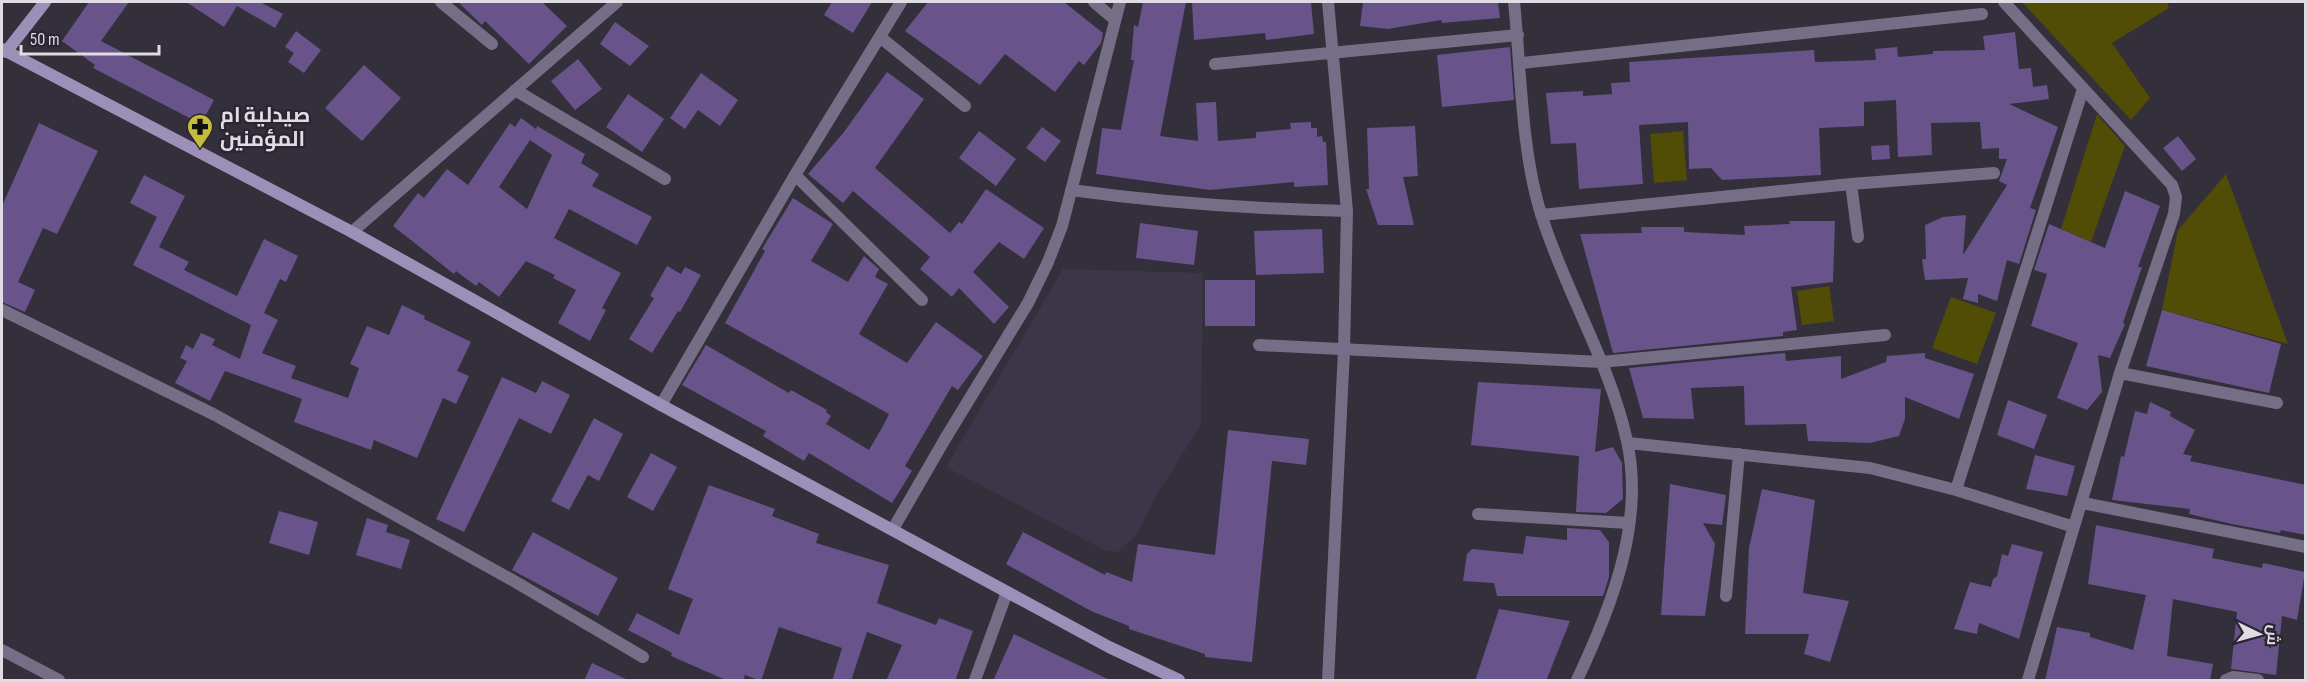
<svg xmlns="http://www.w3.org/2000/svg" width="2307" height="682" font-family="'Sofia Sans Condensed',Cairo,sans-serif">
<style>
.built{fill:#3d3649}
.green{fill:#514c06}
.building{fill:#68548a;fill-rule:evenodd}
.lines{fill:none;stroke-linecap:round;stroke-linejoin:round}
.street{stroke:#766e87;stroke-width:12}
.secondary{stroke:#9d90b8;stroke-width:12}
.labels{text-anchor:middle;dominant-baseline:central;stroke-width:4.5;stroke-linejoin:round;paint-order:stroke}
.poi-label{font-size:21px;font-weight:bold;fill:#dfdce4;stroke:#292531;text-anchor:start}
</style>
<rect width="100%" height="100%" fill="#332f3b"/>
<path class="built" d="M1063,269L1203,273L1201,425L1156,496L1136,536L1117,552L1106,551L946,467Z"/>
<path class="green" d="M2022,2H2167L2169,8L2112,43L2150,98L2131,120Z
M2097,114L2125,146L2091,242L2061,229Z
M1683,131L1687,180L1654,183L1650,134Z
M2226,174L2288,344L2162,310L2178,230Z
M1829,286L1834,321L1802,325L1797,291Z
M1951,297L1996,313L1977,364L1932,348Z"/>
<path class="building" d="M89,2H129L101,41L214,100L201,124L93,68L95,65L62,41Z
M186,2H260L283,14L275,28L237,6L224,27Z
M458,2H542L567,26L529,64L485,21L482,25Z
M832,2H872L853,33L824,15Z
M928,2H1064L1103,33L1101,43L1084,65L1079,61L1055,92L1005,54L980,85L905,31Z
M1143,2H1186L1160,136L1198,141L1196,103L1216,102L1218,141L1256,138V132L1291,129L1290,123L1311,122V128H1317V137L1322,136L1323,142H1326L1328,185L1294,187V182L1210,190L1096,174L1102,128L1121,130L1134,60H1131L1134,25L1138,27Z
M1192,2H1311L1314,34L1266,40L1265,33L1194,40Z
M1363,2H1498L1500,18L1442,23L1441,20L1388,29L1360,26Z
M615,22L649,46L630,66L600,44Z
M296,31L321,50L304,73L288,62L294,53L285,47Z
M2015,32L2019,69L2031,68L2033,87L2047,85L2049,99L2009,104L2058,127L2030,208L2036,210L2019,264L2007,260L1997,301L1978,294V303L1963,299L1968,278L1925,280L1922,259H1926L1925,225L1943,217L1966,215L1963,255L2007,185L1999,181L2007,159H1999V148L1982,149L1980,122L1931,123L1932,155L1898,157L1896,100L1864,102V126L1819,128L1821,175L1722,180L1711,168L1689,169L1688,122L1639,125L1643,184L1579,189L1576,143L1551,144L1546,93L1583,91V96L1612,94L1611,83L1630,82L1629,62L1814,50L1815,62L1876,60L1875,49L1897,47L1898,57L1933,54V51L1985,50L1983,36Z
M1510,47L1514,100L1442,107L1437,55Z
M578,59L602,89L575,110L551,81Z
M364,65L401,98L362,141L325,108Z
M887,72L924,99L875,168L950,233L959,222L962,224L986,189L1044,228L1024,259L999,242L973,272L1009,307L994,324L959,288L952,297L920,269L930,257L853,191L843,203L808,174L844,132Z
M701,73L738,100L720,126L698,110L685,129L670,118Z
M628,94L664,119L642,152L606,127Z
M521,118L536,129L537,126L585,154L581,163L599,174L592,186L652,217L637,245L569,209L554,238L621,273L602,308L606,310L590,341L558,323L576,290L553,278L555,275L526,261L499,297L479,282L476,286L456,271L454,274L393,226L418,193L424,198L447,169L468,185L510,123L515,127ZM530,140L552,155L527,209L499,187Z
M39,123L98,151L57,234L43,228L18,282L35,290L25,312L2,302V206Z
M1415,126L1418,176L1403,177L1414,225H1378L1366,189H1369L1367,128Z
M1042,127L1061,141L1045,162L1026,148Z
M979,131L1016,159L996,186L959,158Z
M2178,136L2196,159L2182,171L2163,148Z
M1889,145L1890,159L1872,160L1871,146Z
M144,175L185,196L159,247L189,262L184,270L237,296L264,239L298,256L286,282L280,279L264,313L278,320L262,353L296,366L291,378L348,398L359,368L350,364L367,326L389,335L402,305L425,316L424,319L471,342L457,371L469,376L456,404L443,398L417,458L374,440L371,450L294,422L302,399L225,371L210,401L175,383L187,361L180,358L186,345L193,349L201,333L215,339L212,345L240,359L251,325L133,265L157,217L130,203Z
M2125,191L2160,206L2138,267H2142L2123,323L2125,324L2110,358L2098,355L2102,392L2087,410L2057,398L2078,343L2031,326L2047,274L2034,270L2049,224L2105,248Z
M793,198L833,224L811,261L848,282L864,256L879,269L875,277L888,284L859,334L907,363L936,322L983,356L958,390L952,386L905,466L912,471L892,503L809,453L804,461L763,436L766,431L682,385L706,345L789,393L791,390L827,410L826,412L831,416L826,424L869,450L883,426L889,414L725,323L765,251L762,249Z
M1789,221H1835L1833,282L1791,287L1797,330L1783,332V336L1613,353L1580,234L1642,233L1641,227H1684V232L1745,235L1744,226L1790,224Z
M1140,223L1198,231L1194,265L1136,258Z
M1322,229L1324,273L1256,275L1254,231Z
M667,266L681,274L685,267L701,275L680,312L678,311L652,353L629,339L654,298L650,296Z
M1205,280H1255V326H1205Z
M2162,310L2281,344L2269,393L2146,366Z
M1785,353L1786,361L1841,356V379L1886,362L1887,356L1925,353V358L1974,374L1959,419L1905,397V419L1899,436L1870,443L1808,441L1806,424L1745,425L1744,386L1691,388L1694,419L1643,418L1629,368Z
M502,377L536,393L542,381L570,395L551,434L519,418L464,532L436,519Z
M1478,382L1601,389L1595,452L1613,447L1622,463L1623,499L1606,513L1576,512L1579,456L1471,445Z
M2008,400L2047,415L2034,449L1997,435Z
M2150,402L2171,412L2170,416L2195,430L2183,454L2192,456L2190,461L2306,485V535L2281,530L2280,533L2232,524L2189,514L2190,509L2112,500L2121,456L2124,457L2135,411L2147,414Z
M594,418L623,434L599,481L588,475L569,510L551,501Z
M1228,430L1309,439L1306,465L1272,461L1252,662L1205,657V654L1129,629V626L1091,611L1006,564L1023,532L1105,575L1106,572L1132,582L1138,544L1215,555Z
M651,453L677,467L653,511L627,497Z
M2035,455L2075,466L2067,496L2026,489Z
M1670,484L1726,495L1722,525L1703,523L1715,544L1705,616L1661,615Z
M709,485L775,509L772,516L819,534L816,543L889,565L877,603L936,625L939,618L973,631L955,681H886L902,645L867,632L851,681H832L842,648L779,627L761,681L745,675L743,681H728L671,656L672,653L628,630L637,613L679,635L693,599L668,589Z
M1762,489L1815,500L1803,593L1849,601L1830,662L1804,654L1809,634H1745L1749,548Z
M279,511L318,522L309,555L269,543Z
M367,518L388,525L386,532L410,540L401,569L356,555Z
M2096,525L2214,549L2212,558L2262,568L2263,563L2305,572L2297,620L2282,616L2276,675L2231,669L2237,612L2173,599L2167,656L2213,664L2210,681H2045L2057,627L2090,633V637L2133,650L2146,595L2088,584Z
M1567,528L1600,530L1609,542V577L1603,596H1497L1494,583L1463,581L1467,554L1472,549L1523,554L1526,536L1567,540Z
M533,532L618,578L598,616L512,570Z
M2012,544L2043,552L2019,639L1979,623L1977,634L1954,629L1970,582L1991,587L1993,579L1997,576L2002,554L2008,556Z
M1499,609L1570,621L1546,681H1475Z
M1014,634L1059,656L1112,681H993Z
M592,663L630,681H584Z"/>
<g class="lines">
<path class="street" d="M441,2L492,44
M1094,2L1114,19
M1514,2C1521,69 1521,153 1542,217C1566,293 1610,363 1627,441C1645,523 1611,608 1577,680
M2004,2L2172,185L2176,197L2174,214L2120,373L2028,680
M880,37L965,106
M1521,63L1982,14
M1215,64L1518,35
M515,90L665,179
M795,175L922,300
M1851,184L1858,237
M1071,190C1164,203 1253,209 1347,211
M1541,215L1851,184L1994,173
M352,232L617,2
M2,310L215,415L514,581L643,657
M1259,345L1601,362L1885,335
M2120,373L2277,403
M661,405L795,175L901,2
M1628,443L1870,468L1956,490L2074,527
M1956,490L2083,89
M2083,503L2306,547
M1478,514L1628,523
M893,529L945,439L1028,303L1048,262L1062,226L1120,2
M1726,596L1739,454
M2,650L59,680
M975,680L1007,592
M1328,680L1344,350L1347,211L1328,2
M2226,680L2233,677L2258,680"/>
<path class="secondary" d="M2,49L352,232L661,405L1109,647L1179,680
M6,52L45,2"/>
</g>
<defs>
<symbol id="pharmacy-pin" viewBox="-11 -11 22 30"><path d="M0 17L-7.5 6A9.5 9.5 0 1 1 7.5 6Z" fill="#c5bc3d" stroke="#292531"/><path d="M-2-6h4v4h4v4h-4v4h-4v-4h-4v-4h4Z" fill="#111"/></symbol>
</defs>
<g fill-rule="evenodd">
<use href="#pharmacy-pin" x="185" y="112" width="30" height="40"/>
</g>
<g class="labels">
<g class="poi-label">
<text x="220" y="115">صيدلية ام<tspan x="220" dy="24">المؤمنين</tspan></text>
</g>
</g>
<rect width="2307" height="682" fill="none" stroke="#dfdce4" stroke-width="6"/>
<g transform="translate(2259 634) rotate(95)" stroke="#292531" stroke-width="4.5" paint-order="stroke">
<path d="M0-4.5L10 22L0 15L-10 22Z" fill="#dfdce4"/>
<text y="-9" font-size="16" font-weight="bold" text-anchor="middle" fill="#dfdce4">ش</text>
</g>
<path d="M21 45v9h138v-9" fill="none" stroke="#dfdce4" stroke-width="3"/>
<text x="30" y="45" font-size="18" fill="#dfdce4" stroke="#292531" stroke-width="4.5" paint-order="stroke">50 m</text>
</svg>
